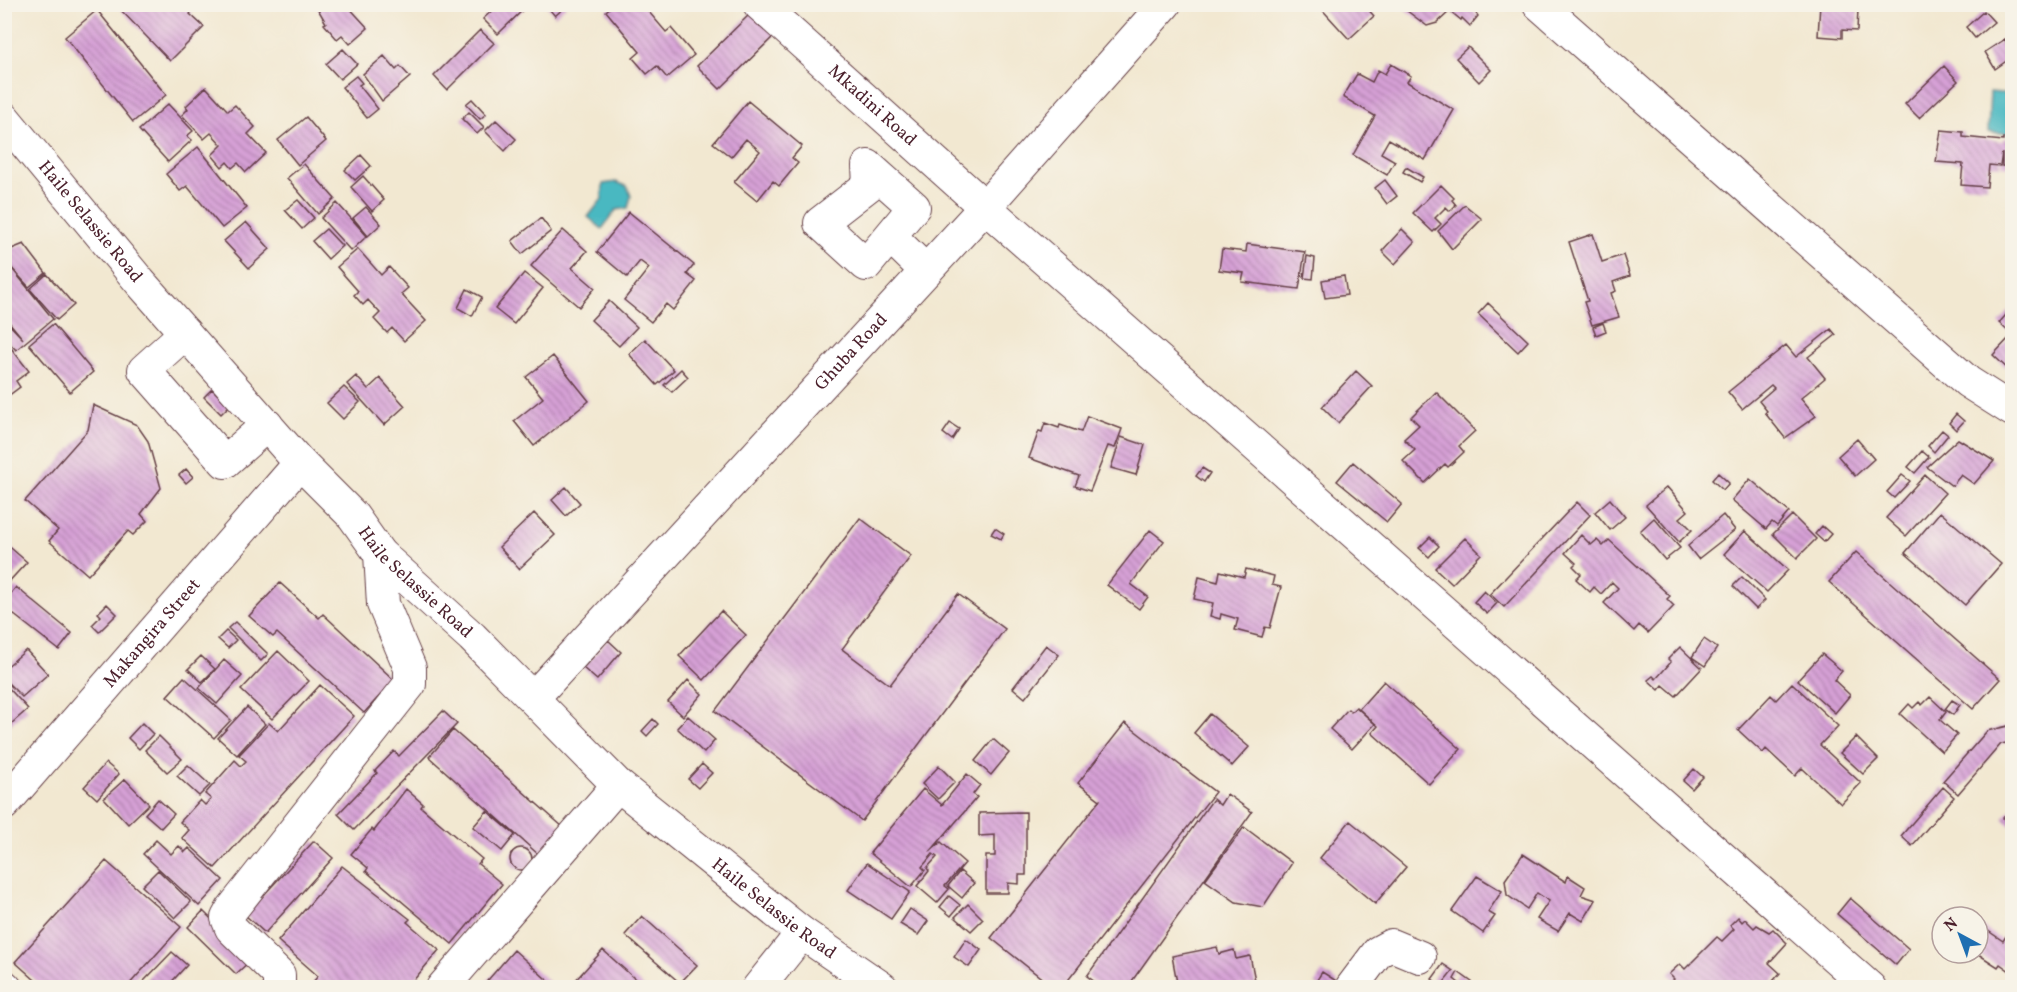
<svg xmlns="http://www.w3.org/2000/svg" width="2017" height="992" font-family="Vollkorn,serif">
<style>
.water{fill:#49b8c1;stroke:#4a6c76;stroke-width:1.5}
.building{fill:url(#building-back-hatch)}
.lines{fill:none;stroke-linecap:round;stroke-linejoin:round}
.minor-casing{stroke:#633d44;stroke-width:34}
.minor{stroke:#fff;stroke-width:32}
.labels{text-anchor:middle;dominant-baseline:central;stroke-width:5;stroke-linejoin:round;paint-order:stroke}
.street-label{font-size:18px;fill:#4a1f2b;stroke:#f7f3e8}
</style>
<defs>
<pattern id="building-back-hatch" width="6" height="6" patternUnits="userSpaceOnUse" patternTransform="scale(1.5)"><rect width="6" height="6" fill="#d6a0d6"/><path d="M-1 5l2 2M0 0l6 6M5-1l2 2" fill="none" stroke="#b082ae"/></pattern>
</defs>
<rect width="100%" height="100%" fill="#f7f3e8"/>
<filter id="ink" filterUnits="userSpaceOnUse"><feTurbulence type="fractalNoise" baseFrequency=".0167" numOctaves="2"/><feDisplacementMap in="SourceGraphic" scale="12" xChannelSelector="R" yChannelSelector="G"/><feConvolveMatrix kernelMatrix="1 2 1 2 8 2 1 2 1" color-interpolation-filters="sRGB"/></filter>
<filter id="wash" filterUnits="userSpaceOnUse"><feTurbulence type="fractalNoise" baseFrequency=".008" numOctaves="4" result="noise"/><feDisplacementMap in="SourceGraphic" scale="24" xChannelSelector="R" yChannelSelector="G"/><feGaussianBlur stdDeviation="1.35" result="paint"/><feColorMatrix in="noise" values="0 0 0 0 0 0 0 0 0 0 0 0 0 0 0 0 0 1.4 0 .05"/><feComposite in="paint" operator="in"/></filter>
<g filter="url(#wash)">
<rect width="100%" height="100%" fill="#f2e8d1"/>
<path class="water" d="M1990,92L2012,94V134L1988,132Z
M616,182L627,186L631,196L628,208L616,210L602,229L588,217L602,199L603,184Z"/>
<g id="blocks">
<path class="building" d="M115,4H196L190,14L204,27L170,61Z
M315,4H346L368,28L350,44L342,35L337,39L324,24L326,23Z
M499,4H529L498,34L483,19Z
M545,4H568L555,16Z
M614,4H642L666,32L671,28L694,55L667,78L657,66L647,74L633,58L640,52L606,11Z
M1317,4H1363L1374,16L1349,39Z
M1398,4H1475L1472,8L1478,16L1470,26L1462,18L1461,20L1450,11L1437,23L1427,26Z
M1820,4H1871L1870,9L1858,8L1857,31L1842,30V38L1818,36Z
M755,9L778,32L720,89L697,66Z
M97,10L166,95L133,122L65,37Z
M1984,11L1994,22L1975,38L1966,27Z
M480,30L494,43L447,90L434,76Z
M2005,39L2012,57L1995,69L1985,52Z
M1468,47L1491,70L1479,82L1456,58Z
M343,49L357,64L340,79L326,64Z
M384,56L396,70L400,66L410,77L382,101L363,74Z
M1391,64L1411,76L1407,82L1454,110L1425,160L1389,139L1381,153L1395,161L1387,175L1353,155L1375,116L1343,97L1357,74L1372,82L1378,70L1385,74Z
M1944,66L1958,81L1919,118L1905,104Z
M356,76L362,83L359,85L378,109L367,118L342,87Z
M206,87L228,111L235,105L255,127L248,134L266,153L246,172L238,163L232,168L227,162L222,167L212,155L222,145L211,133L204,139L182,115L188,109L186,106Z
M472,99L486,114L480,119L466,104Z
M748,101L802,146L792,158L798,163L779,186L773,181L757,201L734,182L760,151L746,139L731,157L713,143Z
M168,104L193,131L187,136L192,140L168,162L139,130Z
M469,112L484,127L477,134L462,119Z
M306,117L326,141L298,165L278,140Z
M496,120L516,139L505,151L485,131Z
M1941,130L1963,132V137L2003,141V138L2012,139V167L2002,166V153L2000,166L1989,165L1987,187L1961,185L1963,164L1936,162Z
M198,147L247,208L222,228L187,186L180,191L166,174Z
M361,155L371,166L355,180L345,170Z
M304,164L335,199L318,214L287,178Z
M1406,167L1423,177L1420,182L1403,172Z
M363,176L384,200L372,211L351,187Z
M1385,180L1397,196L1387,204L1375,188Z
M1441,185L1454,198L1452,200L1456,205L1450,211L1446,207L1435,218L1441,224L1433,232L1413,213Z
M298,200L314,218L302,229L285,210Z
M337,203L367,236L351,251L321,218Z
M1465,205L1482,219L1452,249L1438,231Z
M366,207L381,224L368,236L353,218Z
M629,212L694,265L687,274L696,281L673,310L666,304L651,322L624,300L649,268L640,261L627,277L597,252Z
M541,218L551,231L522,254L512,241Z
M246,222L270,249L249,268L224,241Z
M326,229L342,246L328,259L312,241Z
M1402,229L1415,242L1395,264L1382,251Z
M563,230L587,251L572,268L595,288L579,307L531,266Z
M1593,234L1602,262L1623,255L1630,276L1613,282L1616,291L1611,293L1619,317L1592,325L1584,302L1588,301L1569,242Z
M24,244L46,273L29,287L9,265L53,319L16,350L4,337V319L23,339L4,316V252Z
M1247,244L1305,252L1299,289L1242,282L1244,273L1219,270L1222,249L1246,252Z
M358,249L381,275L389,267L408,288L401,294L426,321L404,341L392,328L387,333L374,319L380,313L368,300L363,305L354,295L358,291L337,267Z
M1307,256L1315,258L1313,279L1304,278Z
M524,273L543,288L514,324L495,309Z
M47,274L74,305L57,320L30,289Z
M1344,276L1347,295L1325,298L1322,280Z
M467,289L482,297L472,316L458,308Z
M609,301L637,327L619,346L591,320Z
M1488,303L1528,341L1518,352L1478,314Z
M2012,308V335L1999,323Z
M1603,323L1606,331L1596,335L1593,327Z
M53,324L93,372L70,392L29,344Z
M1831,329L1836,335L1808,357L1825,378L1801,398L1816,416L1785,438L1765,413L1767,411L1759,401L1774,388L1771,385L1742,409L1728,392L1786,345L1796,357Z
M2012,335V373L1993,355Z
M4,339L29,371L16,381L20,387L4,399Z
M645,339L674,370L657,385L629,354Z
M553,356L589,401L534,446L514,421L543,398L526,377Z
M681,369L688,377L672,392L664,385Z
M1356,371L1372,386L1338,423L1322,407Z
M356,376L368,389L380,378L405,406L384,425L347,384Z
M344,387L360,402L343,419L327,403Z
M212,389L229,406L221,414L204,397Z
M1436,392L1475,431L1459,446L1464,452L1448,467L1445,464L1425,483L1403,461L1415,450L1404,439L1419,425L1411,417Z
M93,405L137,425L148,441L161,488L141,514L147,521L133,535L128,531L88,575L49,541L58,530L25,501L88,430Z
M1956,414L1964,421L1956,430L1949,423Z
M1087,416L1122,429L1115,448L1108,446L1090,491L1075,486L1079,476L1029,458L1039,431L1042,432L1045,423L1059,428L1060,425L1081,432Z
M950,423L959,429L952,440L943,433Z
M1942,430L1948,435L1934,452L1928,446Z
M1121,437L1145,445L1136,475L1111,468Z
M1857,439L1874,459L1855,476L1838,456Z
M1958,439L1994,461L1974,484L1961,475L1952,486L1927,467Z
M1922,451L1929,457L1915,473L1908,467Z
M1353,462L1402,504L1387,522L1337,481Z
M1202,468L1210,473L1204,482L1196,476Z
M186,469L193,477L186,483L179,475Z
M1718,473L1729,483L1723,490L1712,480Z
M1902,475L1910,481L1894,498L1887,492Z
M1925,475L1945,493L1906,536L1886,518Z
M1750,479L1789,512L1777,526L1772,522L1766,529L1732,500Z
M566,487L580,503L566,516L552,500Z
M1667,487L1688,511L1680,518L1692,530L1679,542L1646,505Z
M1610,499L1625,517L1610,530L1595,512Z
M1577,502L1590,515L1504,607L1490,594Z
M1940,512L2001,564L1965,605L1905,553Z
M534,513L555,535L519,569L499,547Z
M1723,515L1735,530L1698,559L1688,546Z
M1792,515L1816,539L1797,558L1773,534Z
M860,518L911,556L842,649L890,685L958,594L1005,629L862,821L715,711Z
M1654,518L1680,548L1665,560L1640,531Z
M1822,526L1831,534L1824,542L1815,534Z
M995,528L1004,534L1001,539L991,534Z
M1150,530L1164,541L1131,584L1148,597L1139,609L1107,585Z
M1745,531L1788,570L1767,592L1724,554Z
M1581,535L1591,545L1597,540L1603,546L1609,540L1670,596L1667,599L1674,606L1648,633L1639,625L1634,631L1604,603L1618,588L1612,582L1601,594L1594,587L1590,592L1576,579L1581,574L1573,566L1576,563L1565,553Z
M1430,537L1439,546L1429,557L1419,548Z
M1465,538L1481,554L1452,584L1435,568Z
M4,542L27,562L4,587Z
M1856,552L2000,679L1973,709L1829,582Z
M1246,569L1274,576L1272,585L1281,587L1270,628L1265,627L1262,637L1235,630L1238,619L1221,614L1220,619L1210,616L1213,603L1194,599L1199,577L1218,582L1220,571L1244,577Z
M1742,577L1765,600L1756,609L1733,586Z
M280,583L319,618L323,614L394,680L364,713L277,633L273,637L249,616Z
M16,587L72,633L59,650L4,607V602Z
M1484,591L1497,603L1487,614L1474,602Z
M107,604L117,614L99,632L92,625L101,616L98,613Z
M721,611L746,635L704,680L679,656Z
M235,622L268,654L261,661L228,628Z
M226,631L236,640L228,648L218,639Z
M1704,639L1717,648L1705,666L1692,657Z
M608,640L621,652L597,680L583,668Z
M1046,645L1059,655L1025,698L1013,688Z
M1680,647L1702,668L1676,696L1663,685L1659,690L1648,680L1653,676L1656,679L1671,662L1668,659Z
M26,650L48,674L22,697L4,679V669Z
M278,651L309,681L272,719L241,690Z
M1822,654L1842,671L1834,680L1850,695L1835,713L1798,680Z
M201,656L215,669L202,682L188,669Z
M224,660L242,676L217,704L199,688Z
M184,677L231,720L214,738L167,696Z
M688,680L702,694L683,716L668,702Z
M1384,681L1461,749L1429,784L1372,733L1378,726L1359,709Z
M4,683L28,709L4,730Z
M1792,683L1838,726L1820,745L1861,783L1841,804L1802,768L1795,776L1766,749L1763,753L1738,730L1771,695L1776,700Z
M320,685L354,716L215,868L182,838L189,830L180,822L200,800L205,805L211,799L205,794L235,760L241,766L246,761L239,755L269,723L278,731Z
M1930,697L1946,712L1940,720L1957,735L1942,752L1900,714L1909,704L1913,708L1919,702L1922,705Z
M1952,700L1960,705L1953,715L1945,709Z
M247,707L265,724L237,755L218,738Z
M1356,707L1375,724L1352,749L1330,729L1348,709L1351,712Z
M443,711L457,724L354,830L338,814L377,773L375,771L394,751L399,756Z
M1210,714L1249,747L1232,766L1194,733Z
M688,716L715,740L704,753L677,728Z
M653,719L658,724L647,736L642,731Z
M142,723L153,734L139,749L128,738Z
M1125,723L1215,792L1062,988H1054L991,938L1100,800L1078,783Z
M2012,725V742L2001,744L1958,794L1943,781L1987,731Z
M453,730L563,827L539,855L429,757Z
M159,736L182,759L167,772L145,750Z
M1856,737L1878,759L1863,774L1840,753Z
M993,739L1009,753L991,775L975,761Z
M106,763L119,774L97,799L84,787Z
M702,764L712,773L698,788L688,779Z
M188,765L210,785L199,796L177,776Z
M939,766L955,782L938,799L922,784Z
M1694,769L1703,777L1692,789L1683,781Z
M967,774L980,785L973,794L977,797L930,852L941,842L965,863L945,886L949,889L937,903L917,886L929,871L927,868L937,857L933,854L922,867L925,870L911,887L870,853L923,789L942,805Z
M125,779L149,804L128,824L104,798Z
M1943,787L1954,797L1912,846L1901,836Z
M406,789L423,804L421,807L482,859L478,864L502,884L452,944L366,871L368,868L351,854L372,829L374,831Z
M1227,794L1252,812L1127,988H1103L1087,976L1213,799L1220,805Z
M158,799L174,814L161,828L145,814Z
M2012,808V828L2003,818Z
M487,811L515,835L502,851L473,827Z
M1026,812V875H1019V884L1008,883V893H986V856H995V835L979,836V813Z
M1350,821L1406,867L1375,904L1320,858Z
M1244,827L1292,863L1263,907L1236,902L1205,880Z
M156,840L171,854L179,846L185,852L189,848L223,880L199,906L143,854Z
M314,841L333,858L265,933L245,915Z
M510 859a11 11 0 1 1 22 0a11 11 0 1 1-22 0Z
M1523,854L1566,882L1568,876L1585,887L1581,895L1596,900L1583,921L1570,913L1558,931L1537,919L1549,901L1537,893L1527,909L1507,895L1505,880Z
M106,861L181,927L126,988H44L15,962Z
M867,863L910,892L891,919L848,890Z
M342,866L410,919L407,922L439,950L407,988H320L313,982L318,976L278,941Z
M158,870L191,902L175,918L142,886Z
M960,871L974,883L962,898L948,886Z
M1477,876L1502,891L1488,912L1495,916L1483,933L1452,911Z
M949,896L960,905L951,916L940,907Z
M1850,898L1909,949L1896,965L1837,914Z
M968,904L983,919L971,931L955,917Z
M910,909L928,921L918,935L900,924Z
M203,911L252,959L236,974L188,927Z
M642,916L697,965L680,983L625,935Z
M1738,917L1742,922L1745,919L1754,928L1757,925L1769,932L1773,929L1787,943L1769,963L1780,973L1767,988H1675L1670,984L1674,979L1669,974L1680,964L1685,969L1717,937L1722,941L1734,929L1730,925Z
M1978,924L2003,941L2012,927L2010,971L2000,964L1998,967L1978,954Z
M966,939L981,950L969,967L954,957Z
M1217,947L1219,954L1234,950L1236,959L1250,956L1256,985L1178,988L1172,956Z
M514,950L556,988H481Z
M603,950L645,988H578L573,983Z
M172,952L187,965L166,988H147L142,983Z
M1443,964L1453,971L1441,986L1432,979Z
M1322,972L1338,982L1335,988H1321L1315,983Z
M1458,972L1480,988H1465L1454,979Z"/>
</g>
</g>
<g filter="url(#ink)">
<use href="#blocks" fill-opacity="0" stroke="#633d44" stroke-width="1.5"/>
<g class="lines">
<defs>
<g id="minor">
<path id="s1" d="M759,4L985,207L1870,988"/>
<path d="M1539,4L1968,382L2012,410"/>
<path id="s2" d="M4,118L140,282L300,463L353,516L380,554L472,637L618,785L802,933L882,988"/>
<path d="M890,236L866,265L820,223L869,185L868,166L914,207L890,236L926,271"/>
<path d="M185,333L144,370L225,462L267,425"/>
<path id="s3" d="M533,698L985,207L1165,4"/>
<path id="s4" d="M4,804L300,463"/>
<path d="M4,986L6,988"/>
<path d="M279,988V975L231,928L227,918L232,909L410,684V668L383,604L380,554"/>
<path d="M442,988L618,785"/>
<path d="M758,988L802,933"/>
<path d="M1351,988L1378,952L1391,945L1420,957"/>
</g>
</defs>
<use href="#minor" class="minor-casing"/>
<use href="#minor" class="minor"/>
</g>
</g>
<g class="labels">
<g class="street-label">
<text stroke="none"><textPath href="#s1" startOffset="152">Mkadini Road</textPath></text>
<text stroke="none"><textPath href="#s2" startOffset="135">Haile Selassie Road</textPath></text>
<text stroke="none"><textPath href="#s3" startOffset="470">Ghuba Road</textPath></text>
<text stroke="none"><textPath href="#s2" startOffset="621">Haile Selassie Road</textPath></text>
<text stroke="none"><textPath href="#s4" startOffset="226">Makangira Street</textPath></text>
<text stroke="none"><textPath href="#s2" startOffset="1107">Haile Selassie Road</textPath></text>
</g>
</g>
<rect width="2017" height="992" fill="none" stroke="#f7f3e8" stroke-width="24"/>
<g transform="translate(1960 935) rotate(319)"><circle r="28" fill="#f7f3e8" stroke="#b29e9c" stroke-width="1.5"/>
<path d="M0-4.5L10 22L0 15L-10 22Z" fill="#1f6fb2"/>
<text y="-9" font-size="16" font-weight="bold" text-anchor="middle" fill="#4a1f2b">N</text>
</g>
</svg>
